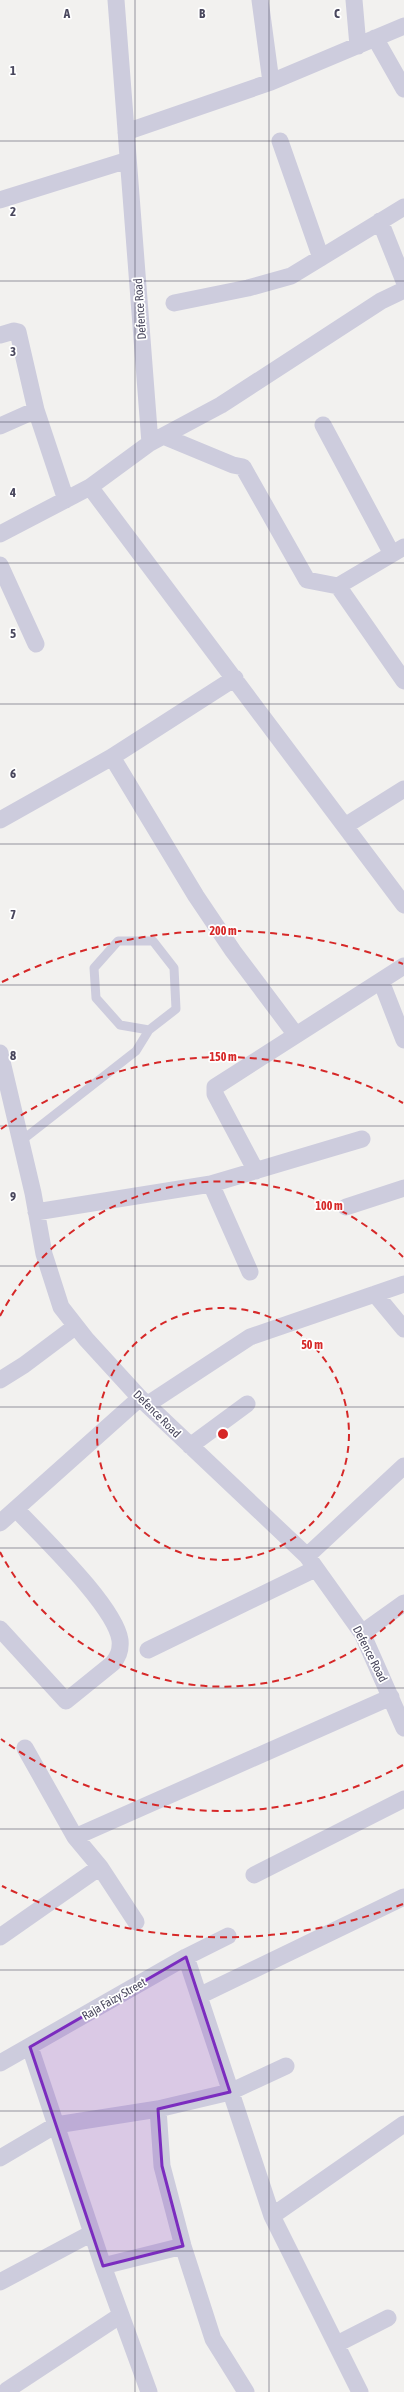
<svg xmlns="http://www.w3.org/2000/svg" width="404" height="2392" font-family="'Asap Condensed',sans-serif">
<style>
.lines{fill:none;stroke-linecap:round;stroke-linejoin:round}
.service{stroke:#cdccdd;stroke-width:9}
.minor{stroke:#cdccdd;stroke-width:17}
.marked{fill:#7b2cbf;fill-opacity:0.2;stroke:#7b2cbf;stroke-width:3;stroke-linejoin:round}
.grid{fill:none;stroke:#49475d;stroke-width:1;stroke-opacity:0.55}
.ring{fill:none;stroke:#d62828;stroke-width:2;stroke-dasharray:7 5}
.labels{text-anchor:middle;dominant-baseline:central;stroke-width:3.5;stroke-linejoin:round;paint-order:stroke}
.street-label{font-size:12px;fill:#49475d;stroke:#fff}
.grid-label{font-size:13px;text-anchor:middle;font-weight:bold;fill:#49475d;stroke:#fff;stroke-width:3.5;stroke-linejoin:round;paint-order:stroke}
.centre{fill:#d62828;stroke:#fff;stroke-width:2}
.ring-label{font-size:12px;text-anchor:middle;font-weight:bold;fill:#d62828;stroke:#fff;stroke-width:3.5;stroke-linejoin:round;paint-order:stroke}
</style>
<rect width="100%" height="100%" fill="#f2f1ef"/>
<g class="lines">
<path class="service" d="M118,941H153L174,968L176,1009L149,1030L120,1025L96,998L94,968Z
M21,1141L136,1051L149,1030"/>
<path class="minor" d="M260,0L271,82
M354,0L358,46
M375,38L404,89
M126,132L271,82L404,26
M280,141L321,258
M0,200L128,160
M380,221L404,281
M174,303L248,288L291,276L404,207
M0,335L14,331L18,332L36,410L66,500
M323,425L392,554
M0,426L36,410
M163,436L233,465L243,467L307,580L338,586
M150,443L221,405L381,301L404,290
M90,487L404,905
M0,534L90,487L150,443L116,0
M404,547L338,586L404,681
M0,565L36,644
M112,757L196,896L233,951L296,1035
M0,820L112,757L235,678
M345,826L404,789
M381,981L404,1040
M0,1053L33,1193L44,1254L61,1307L86,1339L140,1398L307,1556L362,1633L404,1728
M256,1171L215,1094V1087L404,966
M211,1184L250,1272
M346,1207L404,1188
M36,1212L211,1184L362,1139
M375,1294L404,1329
M0,1380L24,1365L76,1326
M148,1404L250,1337L404,1284
M190,1446L247,1404
M0,1523L140,1398
M307,1556L404,1466
M0,1629L66,1701L113,1663C119,1656 121,1649 120,1640C115,1606 41,1536 16,1509
M362,1633L404,1603
M148,1650L315,1569
M25,1748L75,1837L391,1697
M75,1837L100,1867L136,1922
M254,1875L404,1799
M0,1937L100,1867
M186,1957L272,2216L360,2392
M199,1996L404,1897
M30,2047L103,2266L149,2392
M0,2063L186,1957L228,1936
M158,2109L162,2166L183,2246L213,2339L246,2392
M0,2158L56,2125L158,2109L230,2092L286,2066
M272,2216L404,2124
M103,2266L183,2246
M0,2282L92,2233
M337,2344L388,2318
M7,2390L121,2315"/>
</g>
<path class="marked" d="M186,1957L230,2092L158,2109L162,2166L183,2246L103,2266L30,2047Z"/>
<path class="grid" d="M135,0V2392M269,0V2392M0,141H404M0,281H404M0,422H404M0,563H404M0,704H404M0,844H404M0,985H404M0,1126H404M0,1266H404M0,1407H404M0,1548H404M0,1688H404M0,1829H404M0,1970H404M0,2111H404M0,2251H404"/>
<g class="ring">
<circle cx="223" cy="1434" r="126"/>
<path d="M403 1611A252 252 0 0 1 0 1552M0 1316A252 252 0 0 1 403 1257"/>
<path d="M403 1765A377 377 0 0 1 1 1739M1 1129A377 377 0 0 1 403 1103"/>
<path d="M403 1904A503 503 0 0 1 2 1886M2 982A503 503 0 0 1 403 964"/>
</g>
<g class="labels">
<g class="street-label">
<text transform="translate(140 309) rotate(-94)">Defence Road</text>
<text transform="translate(157 1414) rotate(45)">Defence Road</text>
<text transform="translate(370 1654) rotate(63)">Defence Road</text>
<text transform="translate(114 1999) rotate(-30)">Raja Faizy Street</text>
</g>
</g>
<g class="grid-label">
<text x="67" y="18">A</text>
<text x="202" y="18">B</text>
<text x="337" y="18">C</text>
<text x="13" y="75">1</text>
<text x="13" y="216">2</text>
<text x="13" y="356">3</text>
<text x="13" y="497">4</text>
<text x="13" y="638">5</text>
<text x="13" y="778">6</text>
<text x="13" y="919">7</text>
<text x="13" y="1060">8</text>
<text x="13" y="1201">9</text>
</g>
<circle cx="223" cy="1434" r="6" class="centre"/>
<g class="ring-label">
<text x="223" y="935">200 m</text>
<text x="223" y="1061">150 m</text>
<text x="329" y="1210">100 m</text>
<text x="312" y="1349">50 m</text>
</g>
</svg>
